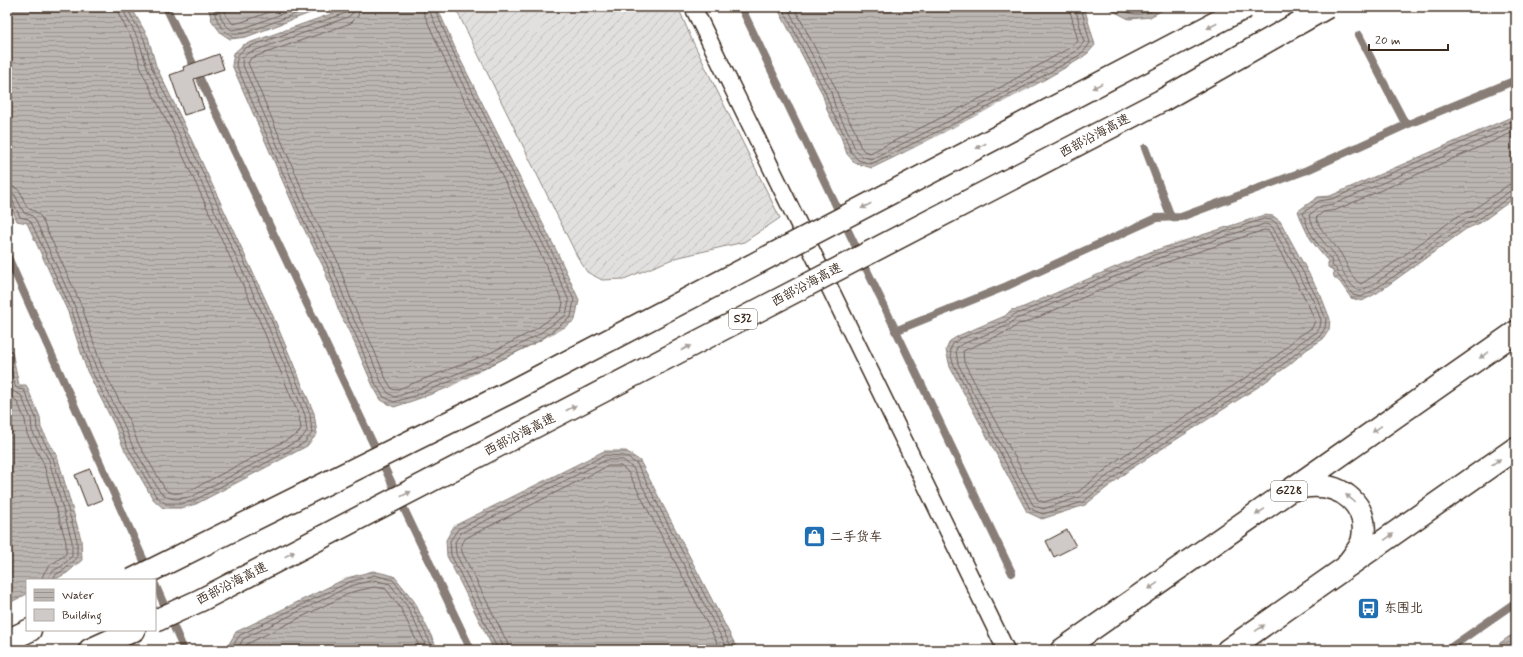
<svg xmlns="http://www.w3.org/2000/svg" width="1523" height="657" font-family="Mynerve,'LXGW WenKai TC',sans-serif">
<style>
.garden{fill:url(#garden-furrows);stroke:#8e857e}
.water{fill:url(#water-rules);stroke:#887e77}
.pier{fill:#fff}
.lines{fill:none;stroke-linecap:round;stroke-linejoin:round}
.shore{stroke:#6f625a;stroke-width:1}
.stream{stroke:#887e77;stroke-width:8}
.building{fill:#cfcac7;stroke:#3b2a1e}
.lane-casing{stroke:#3b2a1e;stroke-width:19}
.highway-casing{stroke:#3b2a1e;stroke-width:25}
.lane{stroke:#fff;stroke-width:16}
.highway{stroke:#fff;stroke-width:22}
.highway-bridge-casing{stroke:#3b2a1e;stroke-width:25;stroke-linecap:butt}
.highway-bridge{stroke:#fff;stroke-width:22}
.oneway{fill:#a79f9a}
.labels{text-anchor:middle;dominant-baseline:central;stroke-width:3;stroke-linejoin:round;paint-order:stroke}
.shield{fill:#fff;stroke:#766a62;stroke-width:1}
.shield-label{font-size:12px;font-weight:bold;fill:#3b2a1e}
.street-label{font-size:13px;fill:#3b2a1e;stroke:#fff}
.poi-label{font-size:13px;fill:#3b2a1e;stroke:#fff;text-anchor:start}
</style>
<defs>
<pattern id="garden-furrows" width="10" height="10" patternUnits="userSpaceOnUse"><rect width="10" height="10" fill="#e2e0de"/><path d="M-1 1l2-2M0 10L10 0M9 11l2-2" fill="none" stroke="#c3c0be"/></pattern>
<pattern id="water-rules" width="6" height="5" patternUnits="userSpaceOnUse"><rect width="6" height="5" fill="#bcb6b3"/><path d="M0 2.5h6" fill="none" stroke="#9a9491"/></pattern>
</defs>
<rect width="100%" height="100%" fill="#fff"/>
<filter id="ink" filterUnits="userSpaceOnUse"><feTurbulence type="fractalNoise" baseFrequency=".025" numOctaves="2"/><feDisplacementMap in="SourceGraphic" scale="8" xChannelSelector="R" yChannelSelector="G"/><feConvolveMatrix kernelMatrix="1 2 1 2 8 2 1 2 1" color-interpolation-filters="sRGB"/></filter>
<g filter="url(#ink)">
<path class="garden" d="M455,7H678L692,40L780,218L744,242L675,258L624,279L602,280L587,272L577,256Z"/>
<path class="water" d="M7,7H131L148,37L156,66L185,126L273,316L314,413L317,434L307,446L196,504L181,508H163L153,499L124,449L114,424L87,371L68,312L27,223L17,221L7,197Z
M208,7H326L246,37L230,39L221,33L212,21Z
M351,7H437L459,57L558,254L579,300L575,320C563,328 552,338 540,345C494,370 444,391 394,407L381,400L373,386L355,344L339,311L323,266L301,223L232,65L234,53L243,45Z
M777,7H1084L1095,45L1088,53L1080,59L994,109L872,168L855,163L847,154L841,137L828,112L822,93Z
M1109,7H1168L1150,17L1129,19L1111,10Z
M1516,115V197L1480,223L1466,229L1377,293L1362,301L1351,298L1340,282L1334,277L1333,270L1328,267V261C1312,243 1306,234 1298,211L1318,197L1330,196Z
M1264,215L1273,216L1280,221L1321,296L1330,319L1329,330L1323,339L1306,350L1289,365L1258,387L1129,470L1085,505L1042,519L1027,512L950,367L946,350L950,341L960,335L1005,316L1011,310L1019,309L1150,252Z
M7,342L12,352L19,385H26L40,417L41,428L57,456L81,539L82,560L67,573L54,580H27V594L7,604Z
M604,451H626L640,461L738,650H494L447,556L446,540L454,526Z
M373,571L394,576L414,601L438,650H228L229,644L236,632L347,578Z
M1516,632V650H1495L1500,643Z"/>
<path class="pier" d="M1063,71L995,110L922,147L871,170Z
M570,325L542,346L493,371L442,391Z"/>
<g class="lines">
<path class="shore" d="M213,7C216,18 220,30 231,35L245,33L314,7
M218,7C220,16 223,25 232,30L244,28L300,7
M224,7L226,15L233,24L242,22L283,7
M349,7L348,11L346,13L245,48L238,55L236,64L304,222L327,265L343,309L359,342L376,385L384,397L394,402L414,396L491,365L539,341L571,317L574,300L554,256L456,58L434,7
M354,7L353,13L348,17L248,53L243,57L242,63L309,219L331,263L348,308L364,340L381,382L388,393L395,397L413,391L489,361L536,336L566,315L569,301L550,258L451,61L430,12L429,7
M360,7L358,16L351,23L251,58L248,63L314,217L337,260L353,305L369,338L386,379L392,389L396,390L486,355L533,331L561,311L563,303L544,261L446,63L424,14L423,7
M782,7L825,92L832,111L845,136L851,152L858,160L871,164L992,105L1078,56L1085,50L1090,43L1081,7
M787,7L830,89L836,109L849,134L855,149L861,156L871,159L990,101L1075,52L1084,42L1075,7
M794,7L835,87L842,107L855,131L860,146L864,151L870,153L987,95L1071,47L1078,41L1069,7
M1114,7C1133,16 1141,17 1159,7
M1516,119L1332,199L1319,201L1303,213L1308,228L1316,242L1331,259L1332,265L1336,269L1338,275L1353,295L1361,297L1375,289L1399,273L1464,225L1478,220L1512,195L1516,194
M1516,125L1334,204L1321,206L1309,215C1312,224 1316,233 1322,240C1326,246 1333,251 1336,257C1340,266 1350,289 1360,291L1372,285L1396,269L1461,221L1476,215L1510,191L1516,189
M1516,131L1336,210L1323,212L1316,218C1321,233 1333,241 1341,254C1347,263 1350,278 1361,284L1392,264L1458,216L1473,210L1508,185L1516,183
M7,186C26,187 20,200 28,208C32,211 36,210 41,217L82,307L101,365L128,418L138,443L165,489C172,496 181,493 191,490L298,434L301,429L299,416L260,322L172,132L142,72L134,43L119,15L117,7
M7,192L15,195L24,213L31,215L35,219L76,309L96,368L122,421L132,445L160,492C171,502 180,499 193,496L301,439L307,431L305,415L265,319L177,130L148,70L139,41L124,12L123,7
M7,197L12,200L20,217L28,219L31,222L72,311L91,370L118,423L128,448L156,496L166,504H181L195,500L304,443L312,433L310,414L270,317L182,128L152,68L144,39L128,10V7
M1264,219L1272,220L1277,224L1317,298L1326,319L1325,328L1320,336L1304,347L1286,362L1256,384L1127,467L1083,502L1043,514L1030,509L954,365C952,359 948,350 953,344C961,334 996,328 1007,320C1014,316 1012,314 1020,313L1151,256Z
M1265,224L1270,225L1273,228L1313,300L1321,320L1320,327L1317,332L1301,342L1283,358L1253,380L1124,463L1080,497L1043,509L1033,505L958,364L956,351L957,347L965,343L1009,325L1015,319L1022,317L1153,260Z
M1265,230L1269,231L1307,302L1315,321L1312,328L1296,338L1279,354L1250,375L1120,458L1078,492L1044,502L1038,500L981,395L964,362L963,351L1011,330L1018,324L1025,323L1155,266Z
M7,352L15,386L18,389L24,390L36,418L37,429L53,458L77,540V558L64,570L55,575L53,580
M7,374C10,386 9,391 21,395L31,419L32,431L49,460L72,541V556C69,559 65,563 62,566C55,570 49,571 48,580
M7,394L17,401L25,420L27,434L43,462L66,542V554C57,562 43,566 42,580
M232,650L233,645L240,635L349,582L374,575L393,580L411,604L434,650
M237,650L243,639L350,586L374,580L390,584L407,606L428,650
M243,650L247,644L352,592L374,587L386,589L401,609L421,650
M498,650L451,555L450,541L458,529L605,455L625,456L637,464L733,650
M503,650L502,644L456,554L455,542L461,533L606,460H623L633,468L728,650
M509,650L507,642L462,552L461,544L466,538L608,466H621L628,472L721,650"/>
<path class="stream" d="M166,7L471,650
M741,7L1012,573
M1359,35L1406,125
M1145,148L1171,217
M7,255L149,572
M895,331L1007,286L1156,218L1181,217L1307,170L1406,125L1516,80
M155,584L184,650
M1447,650L1516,602"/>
</g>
<path class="building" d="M219,54L224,69L194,79L204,109L184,115L170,75L184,70L183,67Z
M90,469L102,500L87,506L75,475Z
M1067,530L1076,546L1054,557L1046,541Z"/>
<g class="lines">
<defs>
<path id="lane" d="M693,7L1006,650"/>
<path id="highway" d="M1292,490C1298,488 1304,486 1310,486C1341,484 1369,504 1363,538C1362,546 1354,555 1349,562
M7,641L30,630
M90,650L134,630
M1062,650L1516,332
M1228,650L1516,448"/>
</defs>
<use href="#lane" class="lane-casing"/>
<use href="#highway" class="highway-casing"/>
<use href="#lane" class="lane"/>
<use href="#highway" class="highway"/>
<defs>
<path id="highway-bridge" d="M132,580L510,392L1246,7
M155,621L201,600L1161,101L1327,7"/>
</defs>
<use href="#highway-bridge" class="highway-bridge-casing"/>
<use href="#highway-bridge" class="highway-bridge"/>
</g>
<defs><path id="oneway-solid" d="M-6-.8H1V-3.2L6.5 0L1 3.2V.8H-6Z"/></defs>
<g class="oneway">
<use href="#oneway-solid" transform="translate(1212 26) rotate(152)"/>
<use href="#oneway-solid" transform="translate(1097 86) rotate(152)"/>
<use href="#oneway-solid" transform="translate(981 146) rotate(152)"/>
<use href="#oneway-solid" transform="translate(866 206) rotate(152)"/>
<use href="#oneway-solid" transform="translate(686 348) rotate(-28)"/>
<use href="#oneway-solid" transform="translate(1484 355) rotate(145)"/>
<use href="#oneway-solid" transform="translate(571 408) rotate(-28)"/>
<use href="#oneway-solid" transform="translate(1377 429) rotate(145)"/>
<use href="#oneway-solid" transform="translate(1496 462) rotate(-35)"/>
<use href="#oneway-solid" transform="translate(406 494) rotate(-27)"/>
<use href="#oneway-solid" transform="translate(1350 498) rotate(-140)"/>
<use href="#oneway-solid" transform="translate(1260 512) rotate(145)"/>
<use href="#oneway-solid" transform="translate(1389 537) rotate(-35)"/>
<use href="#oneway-solid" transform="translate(290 554) rotate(-27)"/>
<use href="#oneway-solid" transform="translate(1153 586) rotate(145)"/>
<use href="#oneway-solid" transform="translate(1260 628) rotate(-35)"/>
</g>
</g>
<defs>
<symbol id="shop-square" viewBox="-11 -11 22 22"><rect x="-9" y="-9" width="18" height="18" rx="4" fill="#1f6fb2" stroke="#fff"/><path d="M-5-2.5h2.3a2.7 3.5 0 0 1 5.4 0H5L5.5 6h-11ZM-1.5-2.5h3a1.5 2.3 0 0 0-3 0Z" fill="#fff"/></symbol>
<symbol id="bus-square" viewBox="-11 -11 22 22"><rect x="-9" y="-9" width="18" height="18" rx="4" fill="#1f6fb2" stroke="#fff"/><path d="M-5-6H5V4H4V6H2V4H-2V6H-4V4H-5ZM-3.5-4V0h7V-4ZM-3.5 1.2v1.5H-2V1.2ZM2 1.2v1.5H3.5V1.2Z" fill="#fff"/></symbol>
</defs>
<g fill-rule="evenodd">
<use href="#shop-square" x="802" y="524" width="25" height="25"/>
<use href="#bus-square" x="1356" y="596" width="25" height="25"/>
</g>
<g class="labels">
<g class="shield">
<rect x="729" y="309" width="28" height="20" rx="3"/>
<rect x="1271" y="481" width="36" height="20" rx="3"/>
</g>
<g class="shield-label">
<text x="743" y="319">S32</text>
<text x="1289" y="491">G228</text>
</g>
<g class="street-label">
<text transform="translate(1095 136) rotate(-28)">西部沿海高速</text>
<text transform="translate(807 285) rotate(-28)">西部沿海高速</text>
<text transform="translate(520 435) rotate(-27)">西部沿海高速</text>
<text transform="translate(232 584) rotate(-27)">西部沿海高速</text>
</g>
<g class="poi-label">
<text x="830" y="537">二手货车</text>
<text x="1384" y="608">东围北</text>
</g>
</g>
<rect width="1523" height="657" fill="none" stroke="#fff" stroke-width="24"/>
<rect x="12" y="12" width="1499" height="633" fill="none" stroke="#3b2a1e" stroke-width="1.5" filter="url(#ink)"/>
<rect x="26" y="579" width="130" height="52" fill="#ffffff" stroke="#b1aaa5"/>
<rect x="34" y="589" width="20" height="12" fill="url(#water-rules)" stroke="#b1aaa5"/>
<text x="62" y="599" font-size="12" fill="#3b2a1e">Water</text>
<rect x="34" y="609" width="20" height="12" fill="#cfcac7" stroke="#b1aaa5"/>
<text x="62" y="619" font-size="12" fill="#3b2a1e">Building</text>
<path d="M1369 44v6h79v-6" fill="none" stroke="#3b2a1e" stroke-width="2"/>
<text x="1375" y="44" font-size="12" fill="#3b2a1e" stroke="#ffffff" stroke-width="3" paint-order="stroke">20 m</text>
</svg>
